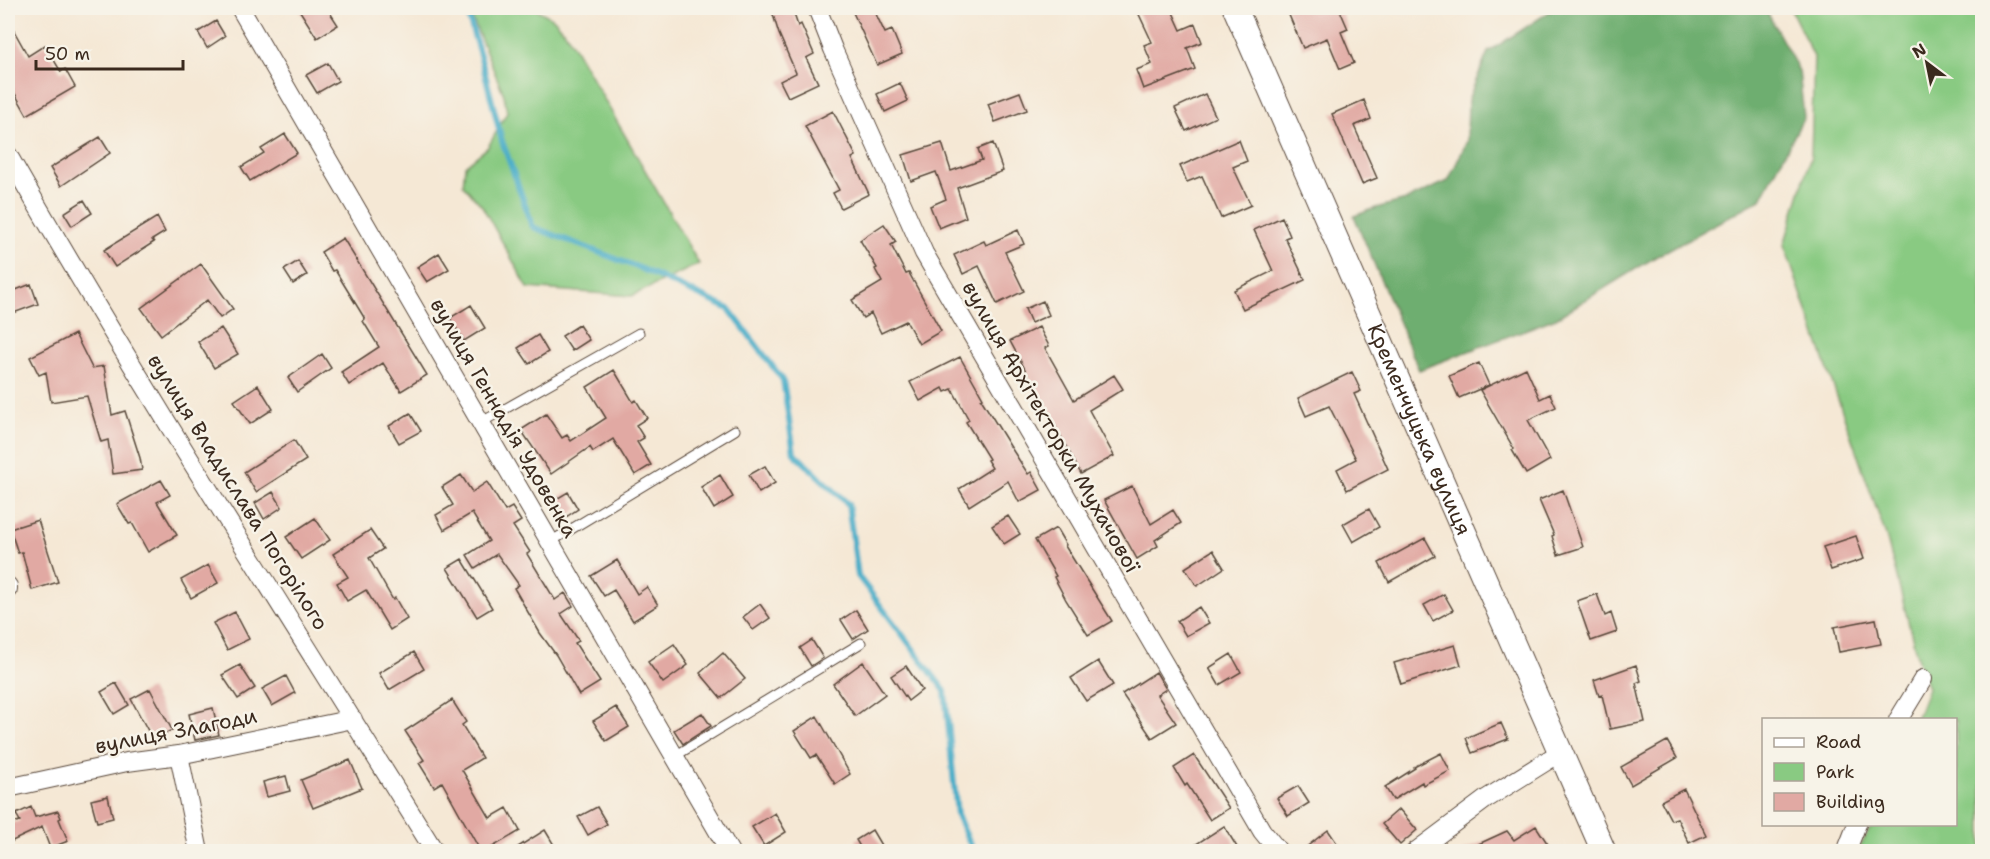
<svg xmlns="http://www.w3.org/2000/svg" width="1990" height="859" font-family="'Shantell Sans',sans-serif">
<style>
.green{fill:#89ca82;stroke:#627a50;stroke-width:1.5}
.forest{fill:#6eae70;stroke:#546c47;stroke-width:1.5}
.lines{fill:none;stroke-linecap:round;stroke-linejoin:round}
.stream{stroke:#49adc8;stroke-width:6}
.building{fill:#e1a9a3}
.service-casing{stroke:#574639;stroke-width:11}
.minor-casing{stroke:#574639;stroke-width:20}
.tertiary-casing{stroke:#574639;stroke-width:26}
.service{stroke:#fff;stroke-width:9}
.minor{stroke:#fff;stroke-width:18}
.tertiary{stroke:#fff;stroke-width:24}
.labels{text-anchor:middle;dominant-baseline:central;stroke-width:5;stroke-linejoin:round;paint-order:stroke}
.street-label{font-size:21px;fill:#3b2a1e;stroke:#f7f3e8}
</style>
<rect width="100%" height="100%" fill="#f7f3e8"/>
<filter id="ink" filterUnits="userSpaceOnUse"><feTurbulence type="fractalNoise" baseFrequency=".0167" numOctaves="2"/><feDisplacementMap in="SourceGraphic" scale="12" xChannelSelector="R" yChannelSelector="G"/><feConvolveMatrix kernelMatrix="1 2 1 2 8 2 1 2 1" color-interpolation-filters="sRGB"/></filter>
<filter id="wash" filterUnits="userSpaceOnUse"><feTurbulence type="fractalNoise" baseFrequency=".008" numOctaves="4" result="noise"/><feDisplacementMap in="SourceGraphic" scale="24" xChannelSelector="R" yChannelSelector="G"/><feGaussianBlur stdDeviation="1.35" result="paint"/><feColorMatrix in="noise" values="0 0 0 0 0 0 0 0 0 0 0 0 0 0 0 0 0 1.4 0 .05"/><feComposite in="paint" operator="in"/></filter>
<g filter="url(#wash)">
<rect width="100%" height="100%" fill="#f5e8d5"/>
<path class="green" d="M468,8H534L554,19L566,33L699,264L632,296L528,288L482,206L463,185L465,166L488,147L507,112L504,95Z
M1790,8H1982V851H1858L1872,825L1956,824V720L1916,719L1928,688L1919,664L1887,539L1784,245L1811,156L1814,57Z"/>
<path class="forest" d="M1555,8H1761L1766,10L1799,71L1804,117L1761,199L1657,256L1556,318L1419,370L1354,216L1376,208L1406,200L1448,181L1467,141L1468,100L1488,52Z"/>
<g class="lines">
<path class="stream" d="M466,8L482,62L502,141L533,227L642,269L729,309L783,380L794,453L848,504L858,576L945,691L957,815L974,852"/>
</g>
<g id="blocks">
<path class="building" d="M298,8H327L338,25L317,38Z
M771,8H792L798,26L801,24L814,54L806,58L818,83L788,97L780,81L796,73L779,34Z
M851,8H873L885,33L892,30L902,54L877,65Z
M1136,8H1171L1181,30L1195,24L1202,42L1187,48L1195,69L1143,89L1136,70L1152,64L1144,45L1152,42Z
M1286,8H1339L1348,29L1341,32L1354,63L1340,69L1327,38L1303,48Z
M8,20L28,56L45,45L61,72L65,69L75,87L27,115L8,81Z
M216,21L225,36L207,48L198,32Z
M328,63L338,81L317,93L306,75Z
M900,83L908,101L885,112L877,94Z
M1020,92L1027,110L995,122L988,104Z
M1205,94L1216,117L1186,131L1175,108Z
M1364,100L1371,119L1354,126L1377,178L1362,184L1332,114Z
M833,111L856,156L852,158L869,194L841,208L833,193L839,190L805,126Z
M285,134L297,153L250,181L241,167L264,153L261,149Z
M100,137L110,153L61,186L50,168Z
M1239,140L1247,161L1233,167L1251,205L1221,218L1202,176L1187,182L1180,166Z
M942,143L951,171L982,160L978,149L993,143L1003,171L957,188L966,217L939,228L930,206L946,199L936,172L911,181L903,155Z
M84,200L92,213L72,226L64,213Z
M157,217L165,232L152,240L154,242L115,267L104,250Z
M1282,217L1290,236L1285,238L1305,280L1243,309L1234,290L1273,271L1254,230Z
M884,224L896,242L891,245L906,274L909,273L941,331L919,344L906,321L881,333L871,313L863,318L852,300L882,282L875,269L877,268L860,240Z
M1018,230L1024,244L1005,252L1024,291L997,304L979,266L963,274L954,255L984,241L986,245Z
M343,238L427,375L401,391L383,363L349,385L341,372L379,347L363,321L365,319L335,270L332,271L321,252Z
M439,253L449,269L427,282L417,267Z
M298,261L307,275L293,284L284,270Z
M201,264L233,309L220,318L207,300L161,335L141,308Z
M31,284L38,304L8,315V293Z
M1043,301L1049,315L1031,323L1025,309Z
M471,305L485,328L464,341L450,318Z
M579,325L589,340L572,351L562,336Z
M1039,327L1049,346L1045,348L1074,400L1114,375L1123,389L1089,410L1114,456L1081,474L1010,341Z
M221,328L238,354L214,368L198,342Z
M75,334L92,368L104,366L112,415L125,411L140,458L142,470L113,474L108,440L101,442L87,396L51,402L46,372L39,375L30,357Z
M538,335L548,352L529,364L518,348Z
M322,354L331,368L297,392L288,378Z
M960,357L983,398L981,399L1010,446L1028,474L1031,472L1041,490L1019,502L1008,481L969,506L959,489L992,468L987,460L989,459L966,422L969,420L952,389L945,392L943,388L920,401L910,382Z
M1479,363L1489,385L1459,398L1449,376Z
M1526,368L1540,399L1550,394L1556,407L1528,420L1550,460L1526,474L1512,450L1514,449L1480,390Z
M614,370L633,402L636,400L647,418L636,425L644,438L637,442L651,465L635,475L613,439L593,452L590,447L551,474L521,430L546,414L562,438L567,435L571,441L606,418L587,387Z
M1352,372L1361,391L1354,394L1388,469L1347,490L1337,469L1356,459L1329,406L1306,416L1298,398Z
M258,385L273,409L250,424L234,401Z
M410,413L421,431L399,443L389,426Z
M294,440L306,460L256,492L244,472Z
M765,466L775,483L759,493L749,475Z
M461,475L472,492L487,482L505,511L512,507L521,521L513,526L530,552L527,554L555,600L565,593L573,606L561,614L579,641L575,643L600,682L579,695L556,655L540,633L514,588L519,585L497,554L475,568L467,555L489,541L472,513L444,530L436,515L453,505L442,487Z
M720,475L733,497L714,509L701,487Z
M161,480L170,495L157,502L177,535L148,552L132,523L129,524L117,504Z
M1132,486L1151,524L1173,510L1181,523L1155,540L1158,546L1137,559L1104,500Z
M1563,490L1583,547L1558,555L1552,536L1554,535L1539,500Z
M273,492L282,507L264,519L255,503Z
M568,492L578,509L563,519L553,501Z
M1369,509L1379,527L1353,542L1343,524Z
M1008,516L1020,534L1004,544L992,526Z
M315,518L330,540L301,559L286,537Z
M38,520L58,582L32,590L22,552L18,553L10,529Z
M1056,528L1066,545L1065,546L1112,621L1088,635L1066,600L1054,577L1056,576L1035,540Z
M370,530L383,549L369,558L393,600L395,598L407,619L390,630L366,590L347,601L337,583L348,577L333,554Z
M1856,536L1864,559L1831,570L1823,547Z
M1425,538L1435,556L1389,582L1379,563Z
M1213,550L1224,568L1197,586L1185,568Z
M462,559L492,608L477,617L447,568Z
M617,560L637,594L647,587L658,605L633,621L614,590L604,596L591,576Z
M208,565L218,583L191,598L181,580Z
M1444,594L1453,610L1433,621L1424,605Z
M1597,594L1605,616L1611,613L1617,632L1591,641L1577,601Z
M760,604L770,618L753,630L743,617Z
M1199,607L1209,623L1186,636L1177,621Z
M856,610L868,629L853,639L841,620Z
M235,612L249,639L227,650L213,623Z
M1876,619L1881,644L1839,652L1834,627Z
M812,640L823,658L811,666L800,648Z
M674,644L688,665L663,683L648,662Z
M1455,645L1461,665L1401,684L1394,663Z
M414,652L424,669L389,690L379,673Z
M723,653L745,679L721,698L700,673Z
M1231,654L1241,672L1219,685L1209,668Z
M1098,661L1113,685L1086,701L1071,678Z
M863,662L885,694L855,716L833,684Z
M240,665L255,688L238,699L222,675Z
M1636,665L1641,681L1636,683L1645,722L1610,729L1602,695L1599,696L1594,680Z
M906,666L922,690L908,701L891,676Z
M1156,672L1166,689L1157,695L1176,723L1152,738L1122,694Z
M286,676L295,693L272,706L262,689Z
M116,683L129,705L114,714L101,692Z
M150,689L172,730L153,740L131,699Z
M452,700L466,722L462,725L482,758L462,770L490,818L507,808L520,831L484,852H481L442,782L434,787L419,763L424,760L405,731Z
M616,707L629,727L606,741L593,721Z
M213,708L219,735L195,740L189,714Z
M702,713L711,726L683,744L674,730Z
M817,716L850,774L835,784L816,755L811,758L794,731Z
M1501,723L1508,739L1472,753L1466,738Z
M1667,741L1677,758L1631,785L1621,767Z
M1441,753L1450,771L1423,785L1422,782L1393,800L1385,787L1415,768L1414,767Z
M1194,755L1229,808L1210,820L1187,784L1185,786L1174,768Z
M350,760L362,788L313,808L301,780Z
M286,776L290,791L267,797L263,782Z
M1298,786L1309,803L1288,816L1277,798Z
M1684,789L1706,835L1689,843L1677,818L1671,820L1661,801Z
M108,796L113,818L97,822L91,800Z
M31,807L35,817L58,811L61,818L59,819L68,841L50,848L42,827L8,843V824L20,821L16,814Z
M597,807L607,824L588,835L578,817Z
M1399,809L1417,830L1400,845L1382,824Z
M775,813L786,832L764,846L752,827Z
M1224,826L1240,852H1184Z
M1536,826L1553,852H1461L1507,831L1514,840Z
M545,830L554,845L544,852H510Z
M872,830L885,852H863L856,840Z
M1328,830L1339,846L1331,852H1300Z"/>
</g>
</g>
<g filter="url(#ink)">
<use href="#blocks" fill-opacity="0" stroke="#574639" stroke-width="1.5"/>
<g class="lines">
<defs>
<path id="service" d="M480,423L639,333
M550,542L735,430
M675,756L861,643"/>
<path id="minor" d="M240,8L730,852
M817,8L833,49L924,253L1262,831L1279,852
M8,155C143,391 291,620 435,852
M8,586V589
M1898,720L1923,679
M179,755L199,852
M8,788L127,762L179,755L353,719
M1415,852L1486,799L1561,752
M1846,852L1857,824"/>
<g id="tertiary">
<path id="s1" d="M1235,8L1604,852"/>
</g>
</defs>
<use href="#service" class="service-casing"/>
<use href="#minor" class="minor-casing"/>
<use href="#tertiary" class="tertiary-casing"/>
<use href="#service" class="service"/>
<use href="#minor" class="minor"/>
<use href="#tertiary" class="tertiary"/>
</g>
</g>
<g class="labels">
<g class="street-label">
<text transform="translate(504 418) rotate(60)">вулиця Геннадія Удовенка</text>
<text transform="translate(1051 427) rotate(60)">вулиця Архітекторки Мухачової</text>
<text stroke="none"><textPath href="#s1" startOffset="460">Кременчуцька вулиця</textPath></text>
<text transform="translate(238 492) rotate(58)">вулиця Владислава Погорілого</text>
<text transform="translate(176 731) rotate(-11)">вулиця Злагоди</text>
</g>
</g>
<rect width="1990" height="859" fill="none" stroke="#f7f3e8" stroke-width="30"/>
<rect x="1762" y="718" width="195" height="108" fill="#f7f3e8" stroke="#aca397" stroke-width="1.5"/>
<rect x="1774" y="738" width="30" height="9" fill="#ffffff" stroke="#aca397" stroke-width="1.5"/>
<text x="1816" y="748" font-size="18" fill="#3b2a1e">Road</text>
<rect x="1774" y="763" width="30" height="18" fill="#89ca82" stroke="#aca397" stroke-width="1.5"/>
<text x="1816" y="778" font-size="18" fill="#3b2a1e">Park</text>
<rect x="1774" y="793" width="30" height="18" fill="#e1a9a3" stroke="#aca397" stroke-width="1.5"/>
<text x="1816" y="808" font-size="18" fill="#3b2a1e">Building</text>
<g transform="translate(1927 63) rotate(328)" stroke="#f7f3e8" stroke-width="4.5" paint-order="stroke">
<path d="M0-4.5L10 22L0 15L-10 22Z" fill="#3b2a1e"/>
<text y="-9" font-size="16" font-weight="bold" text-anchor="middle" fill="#3b2a1e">N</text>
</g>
<path d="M36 60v9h147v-9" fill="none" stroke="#3b2a1e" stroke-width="3"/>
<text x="45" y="60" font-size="18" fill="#3b2a1e" stroke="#f7f3e8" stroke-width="4.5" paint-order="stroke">50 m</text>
</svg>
